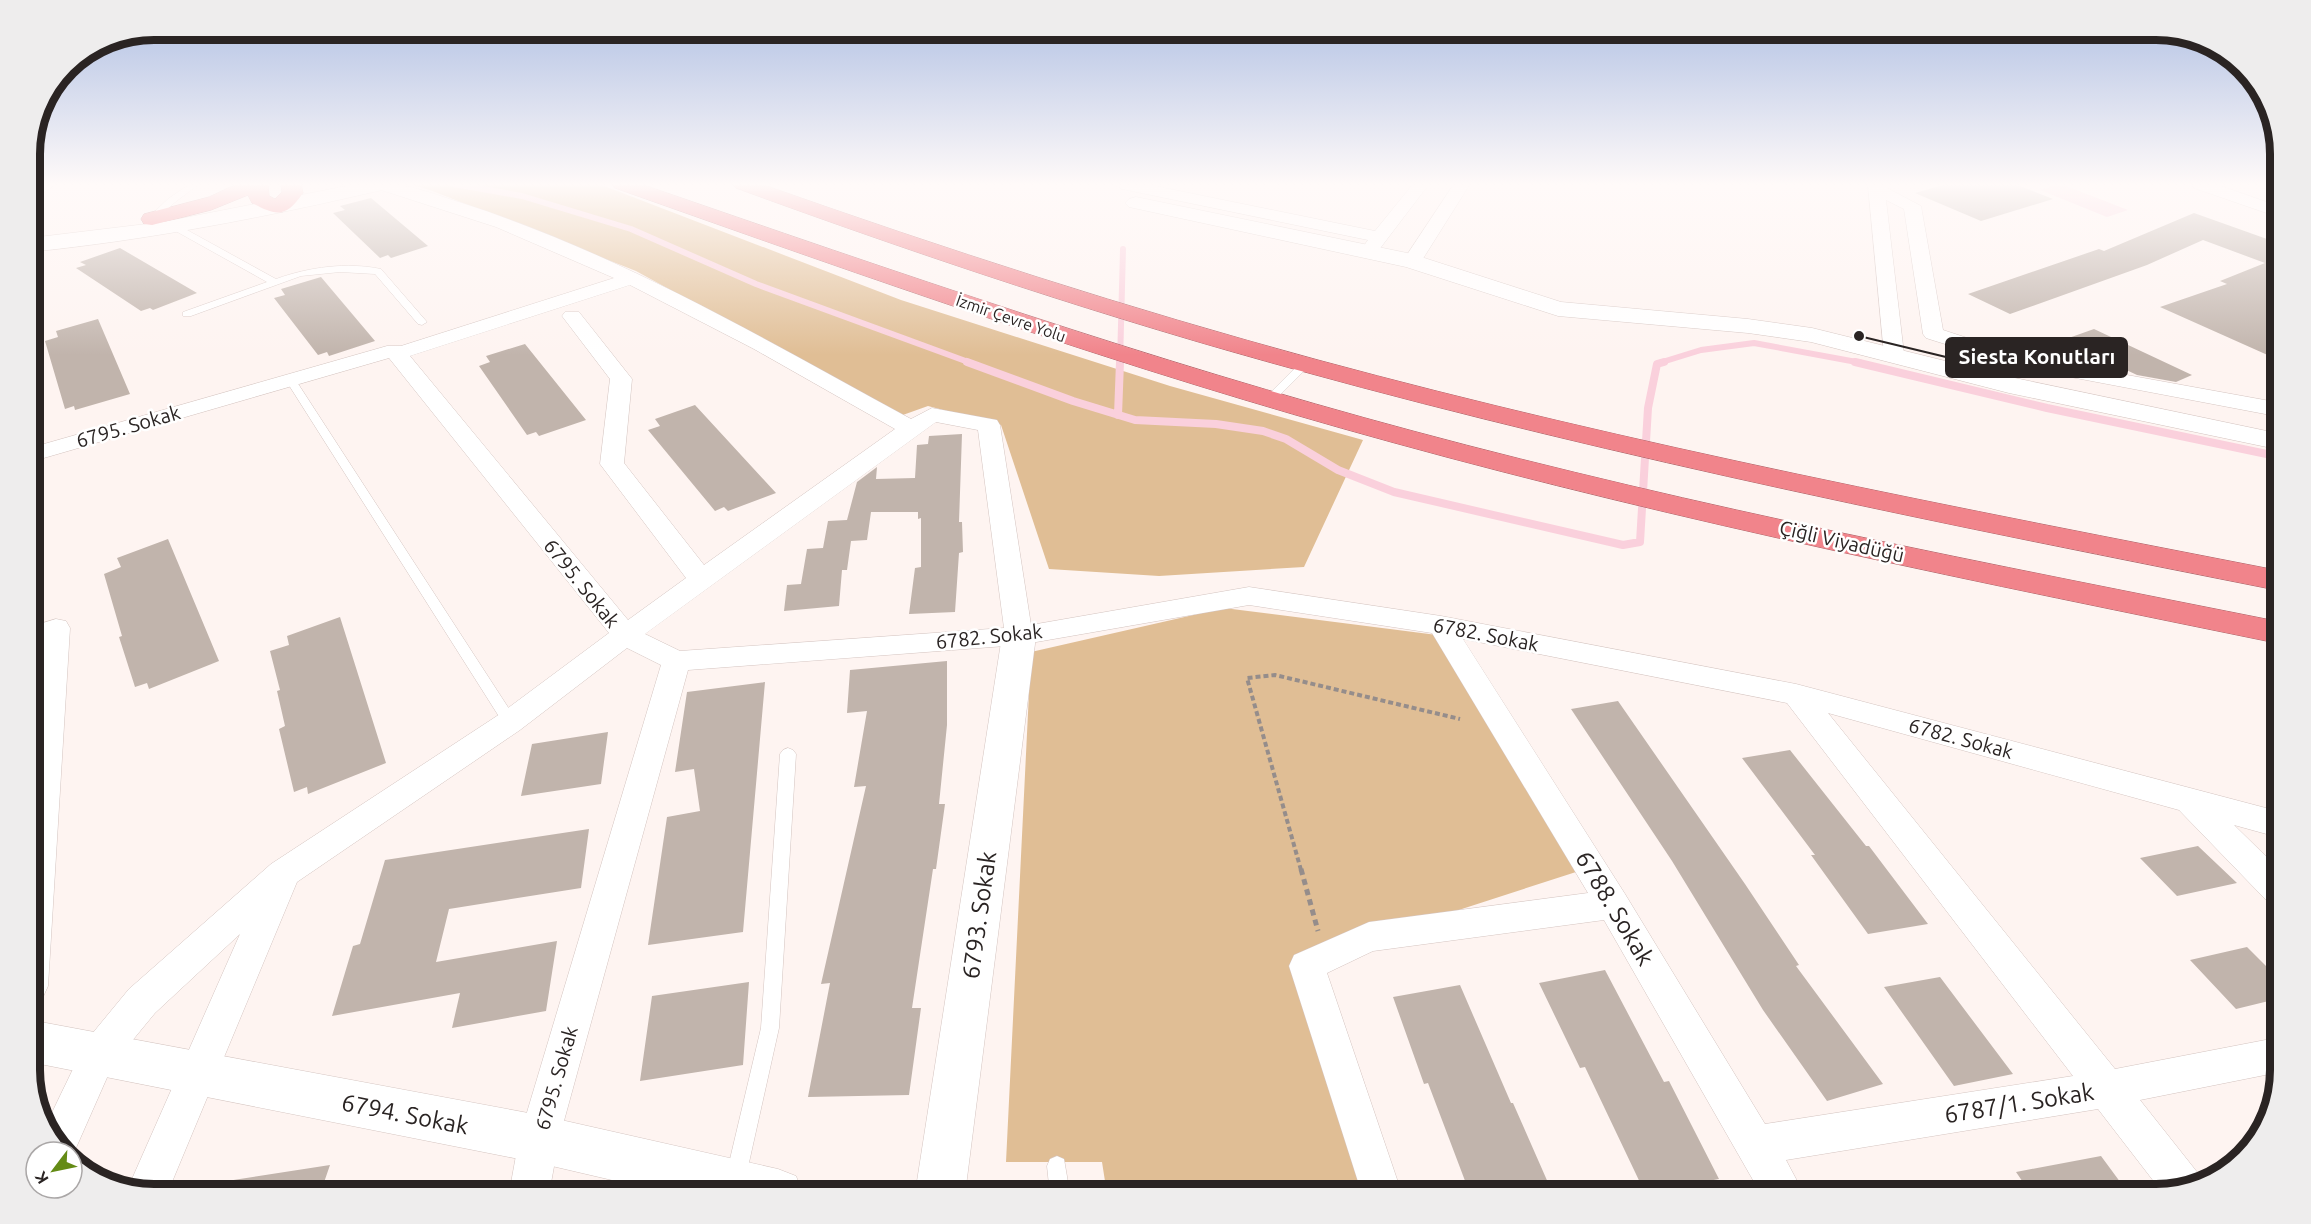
<svg xmlns="http://www.w3.org/2000/svg" width="2311" height="1224" font-family="Ubuntu,sans-serif">
<style>
.green{fill:#e0be95}
.water{fill:#fad0dc}
.lines{fill:none;stroke-linecap:round;stroke-linejoin:round}
.stream-far1{stroke:#fad0dc;stroke-width:6}
.stream{stroke:#fad0dc;stroke-width:8}
.building{fill:#c1b4ac}
.service-casing{stroke:#d4c4c0;stroke-width:1}
.minor-casing{stroke:#d4c4c0;stroke-width:1}
.tertiary-casing{stroke:#d4c4c0;stroke-width:1}
.motorway-casing{stroke:#ab6267;stroke-width:1}
.path-far1{stroke:#958d8b;stroke-width:4;stroke-dasharray:5 3;stroke-linecap:butt}
.path{stroke:#958d8b;stroke-width:5;stroke-dasharray:6 4.5;stroke-linecap:butt}
.service{fill:#fff;fill-rule:evenodd}
.minor{fill:#fff;fill-rule:evenodd}
.tertiary{fill:#fff;fill-rule:evenodd}
.motorway{fill:#f1848b;fill-rule:evenodd}
.labels{text-anchor:middle;dominant-baseline:central;stroke-width:5;stroke-linejoin:round;paint-order:stroke}
.far-street-label{font-size:16px;fill:#2a2423;stroke:#fff}
.street-label{font-size:20px;fill:#2a2423;stroke:#fff}
.near-street-label{font-size:24px;fill:#2a2423;stroke:#fff}
.rim{fill:none;stroke:#2a2423;stroke-width:8}
.leader{fill:none;stroke:#2a2423;stroke-width:2}
.callout-dot{fill:#2a2423;stroke:#fff;stroke-width:2}
.callout{fill:#2a2423;stroke:#2a2423;stroke-width:2}
.callout-label{font-size:21px;text-anchor:middle;font-weight:bold;fill:#fff}
</style>
<rect width="100%" height="100%" fill="#fef4f1"/>
<path class="green" d="M409,184H599L901,300L1170,386L1363,440L1304,567L1159,576L1049,569L1001,425L928,406L900,416L636,271L430,190Z
M1224,608L1437,635L1576,872L1295,963L1363,1194H1107L1102,1162H1006L1031,652Z"/>
<path class="water" d="M2061,184L2128,210L2107,217L2040,190Z"/>
<g class="lines">
<path class="stream-far1" d="M454,184L522,196L631,229L756,284L971,363
M1120,363L1123,249
M1659,363L1701,350L1754,343L1862,363"/>
<path class="stream" d="M967,362L1073,401L1135,420L1216,424L1263,431L1286,439L1338,470L1394,492L1623,545L1640,542L1648,408L1657,364L1664,362
M1855,362L2047,408L2281,457
M1118,415L1120,362"/>
</g>
<path class="building" d="M1947,184H2015L2053,199L1981,221L1915,193Z
M371,198L428,246L391,258L388,255L380,258L333,213L345,210L340,206Z
M2194,213L2281,244V361L2160,307L2227,284L2220,281L2265,263L2203,240L2147,265L2010,314L1968,294L2099,249L2104,251Z
M120,248L197,293L153,310L150,308L141,311L76,268L86,265L80,262Z
M321,277L375,341L329,356L327,352L318,355L274,298L285,295L281,289Z
M98,319L130,394L75,410L74,406L65,409L45,341L58,337L56,331Z
M2094,329L2192,375L2176,382L2137,375L2063,340Z
M525,344L586,420L539,436L536,432L527,435L479,366L490,362L486,356Z
M695,405L776,493L728,511L724,507L715,511L648,430L660,426L655,419Z
M962,434L959,522H962L963,552L959,553L955,612L909,614L915,568L921,567V518L918,519V512H871L867,540L851,541L847,570H842L839,606L784,611L787,585L801,584L807,549L823,548L828,521L847,520L857,482L877,467L876,479L915,478L917,445L928,444L929,436Z
M168,539L219,661L149,689L147,683L135,687L119,637L122,636L104,574L121,567L117,558Z
M340,617L386,763L308,794L307,787L294,792L279,729L285,726L277,691L280,690L270,651L289,645L287,636Z
M947,661V725L939,804H945L936,869H933L912,1008H921L909,1095L808,1097L830,983L821,984L866,786L854,787L867,711L847,713L850,670Z
M765,682L743,932L648,945L667,817L700,811L694,769L675,772L687,692Z
M1618,701L1745,884L1799,965L1796,966L1883,1084L1827,1101L1763,1010L1672,861L1571,709Z
M608,732L601,784L521,796L532,744Z
M1790,750L1866,846H1869L1928,924L1868,934L1811,855H1815L1742,758Z
M589,829L581,888L449,909L436,962L557,941L546,1011L452,1028L460,993L332,1016L353,946L360,944L385,860Z
M2198,846L2237,883L2177,896L2140,858Z
M2247,947L2281,981V998L2236,1009L2190,960Z
M1605,970L1664,1082L1669,1081L1719,1179L1645,1193L1585,1067L1580,1068L1539,983Z
M1940,977L2013,1074L1954,1086L1884,987Z
M749,982L743,1065L640,1081L652,996Z
M1460,985L1511,1103H1513L1553,1194H1470L1428,1083L1424,1084L1393,997Z
M2101,1156L2129,1194H2031L2016,1172Z
M330,1165L320,1194H228L227,1181Z"/>
<g class="lines">
<defs>
<path id="service" d="M47,184H56L30,202V195Z
M190,184H199L174,203L155,221H149V217L168,199Z
M172,225H178L276,279C309,267 347,262 381,269L427,322L422,325L418,324L375,274L340,272L301,276L191,316H183V312L267,282L172,229Z
M1305,361L1310,364L1309,366L1274,401H1266V397L1301,362Z
M290,376L295,379L515,718L517,722L515,726H505L285,379Z
M30,426L36,429L47,451L45,453H37C31,444 30,437 30,426Z
M788,748L793,750L796,754L779,1028L746,1176L743,1183L736,1186L729,1183L726,1176L761,1028L780,754L783,750Z
M1057,1156L1064,1159L1070,1194H1050L1047,1166L1050,1159Z"/>
<path id="minor" d="M373,184C404,181 435,195 465,204C622,255 766,340 911,419L932,408L997,420L1000,425L1031,625L1249,587L1441,616L1796,684L2281,812V838L2234,825L2281,871V907L2269,903L2179,810L1828,713L2115,1069L2281,1037L2280,1072L2140,1100L2197,1172L2201,1180L2162,1192L2098,1109L1786,1160L1804,1194H1761L1604,920L1373,951L1327,973L1402,1194H1362L1289,966L1294,955L1369,922L1588,893L1432,633L1249,605L1019,645L688,670L559,1139L549,1194H509L519,1139L661,665L627,648L520,730L297,882L167,1194L128,1188L240,934L155,1013L113,1064L72,1157V1152H66L51,1138L46,1125L87,1040L129,989L271,864L500,714L609,633L389,358L30,462V448L387,346H401L614,278L496,227L375,188ZM630,285L754,349L895,429L704,565L624,463L632,379L579,312H565L562,316L610,379L600,464L686,578L628,620L410,356ZM936,422L978,430L1004,628L680,651L645,634ZM1463,639L1787,703L2073,1076L1765,1124L1625,894Z
M1114,184H1145L1375,231L1413,184H1429L1375,255L1369,257L1360,251L1368,240L1122,189Z
M1454,184H1470L1419,265H1405L1403,261Z
M1868,184H1884L1885,187L1921,206L1943,330L2022,356L2281,403V417L2018,367L1926,338L1923,334L1904,209L1886,200L1904,354L1901,358H1887L1884,354Z
M2192,184H2215L2281,207V218L2194,188Z
M56,619L66,621L70,628L48,986L43,997L30,1002V770L41,643L30,646V627Z"/>
<path id="tertiary" d="M357,184H392L389,188L382,190C266,217 149,240 30,252V238L163,222Z
M2260,184H2281V193L2263,188Z
M1136,197L1412,254L1561,302L1748,319L1812,328L2010,377L2281,434V450L2009,393L1811,342L1748,333L1558,316L1406,267L1129,207L1125,203L1129,199Z
M1019,624L1031,628L1036,636L965,1194H915L1002,636L1007,628Z
M30,1020L539,1115L778,1169L796,1176L803,1194H672L539,1163L30,1062Z"/>
<path id="motorway" d="M237,184H268L269,196L275,199L282,192L281,184H301L303,193C286,218 276,216 252,203L248,195L211,210L152,225L144,224L141,219L144,214L209,197Z
M612,184H641C896,272 1152,361 1413,431C1699,508 1990,564 2281,622V644C1983,583 1684,523 1391,442C1128,370 872,279 615,188Z
M733,184H761C945,249 1130,309 1318,360C1635,446 1958,508 2281,571V591C1953,526 1624,460 1301,371C1110,319 922,256 736,188Z"/>
</defs>
<use href="#service" class="service-casing"/>
<use href="#minor" class="minor-casing"/>
<use href="#tertiary" class="tertiary-casing"/>
<use href="#motorway" class="motorway-casing"/>
<path class="path-far1" d="M1301,870L1247,678L1275,675L1460,719"/>
<path class="path" d="M1301,869L1318,931"/>
<use href="#service" class="service"/>
<use href="#minor" class="minor"/>
<use href="#tertiary" class="tertiary"/>
<use href="#motorway" class="motorway"/>
</g>
<linearGradient id="sky" x2="0" y2="1"><stop stop-color="#afbfe3"/><stop offset="0.52" stop-color="#fffaf9"/><stop offset="1" stop-color="#fffaf9" stop-opacity="0"/></linearGradient>
<rect width="2311" height="355" fill="url(#sky)"/>
<g class="labels">
<g class="far-street-label">
<text transform="translate(1011 318) rotate(19)">İzmir Çevre Yolu</text>
</g>
<g class="street-label">
<text transform="translate(128 426) rotate(-16)">6795. Sokak</text>
<text transform="translate(1842 541) rotate(13)">Çiğli Viyadüğü</text>
<text transform="translate(582 583) rotate(51)">6795. Sokak</text>
<text transform="translate(1486 634) rotate(11)">6782. Sokak</text>
<text transform="translate(989 636) rotate(-6)">6782. Sokak</text>
<text transform="translate(1961 738) rotate(15)">6782. Sokak</text>
<text transform="translate(556 1078) rotate(-74)">6795. Sokak</text>
</g>
<g class="near-street-label">
<text transform="translate(1615 908) rotate(59)">6788. Sokak</text>
<text transform="translate(979 915) rotate(-82)">6793. Sokak</text>
<text transform="translate(2019 1103) rotate(-9)">6787/1. Sokak</text>
<text transform="translate(405 1114) rotate(11)">6794. Sokak</text>
</g>
</g>
<path d="M0 0H2311V1224H0ZM154 40H2156A114 114 0 0 1 2270 154V1070A114 114 0 0 1 2156 1184H154A114 114 0 0 1 40 1070V154A114 114 0 0 1 154 40Z" fill="#eeeded" fill-rule="evenodd"/>
<path class="rim" d="M154 40H2156A114 114 0 0 1 2270 154V1070A114 114 0 0 1 2156 1184H154A114 114 0 0 1 40 1070V154A114 114 0 0 1 154 40Z"/>
<path class="leader" d="M1859 336L1946 357"/>
<circle class="callout-dot" cx="1859" cy="336" r="6"/>
<rect class="callout" x="1946" y="338" width="181" height="39" rx="6"/>
<g class="callout-label">
<text x="2037" y="364">Siesta Konutları</text>
</g>
<g transform="translate(54 1170) rotate(238)"><circle r="28" fill="#ffffff" stroke="#aaa7a7" stroke-width="1.5"/>
<path d="M0-4.5L10 22L0 15L-10 22Z" fill="#648b15"/>
<text y="-9" font-size="16" font-weight="bold" text-anchor="middle" fill="#2a2423">K</text>
</g>
</svg>
